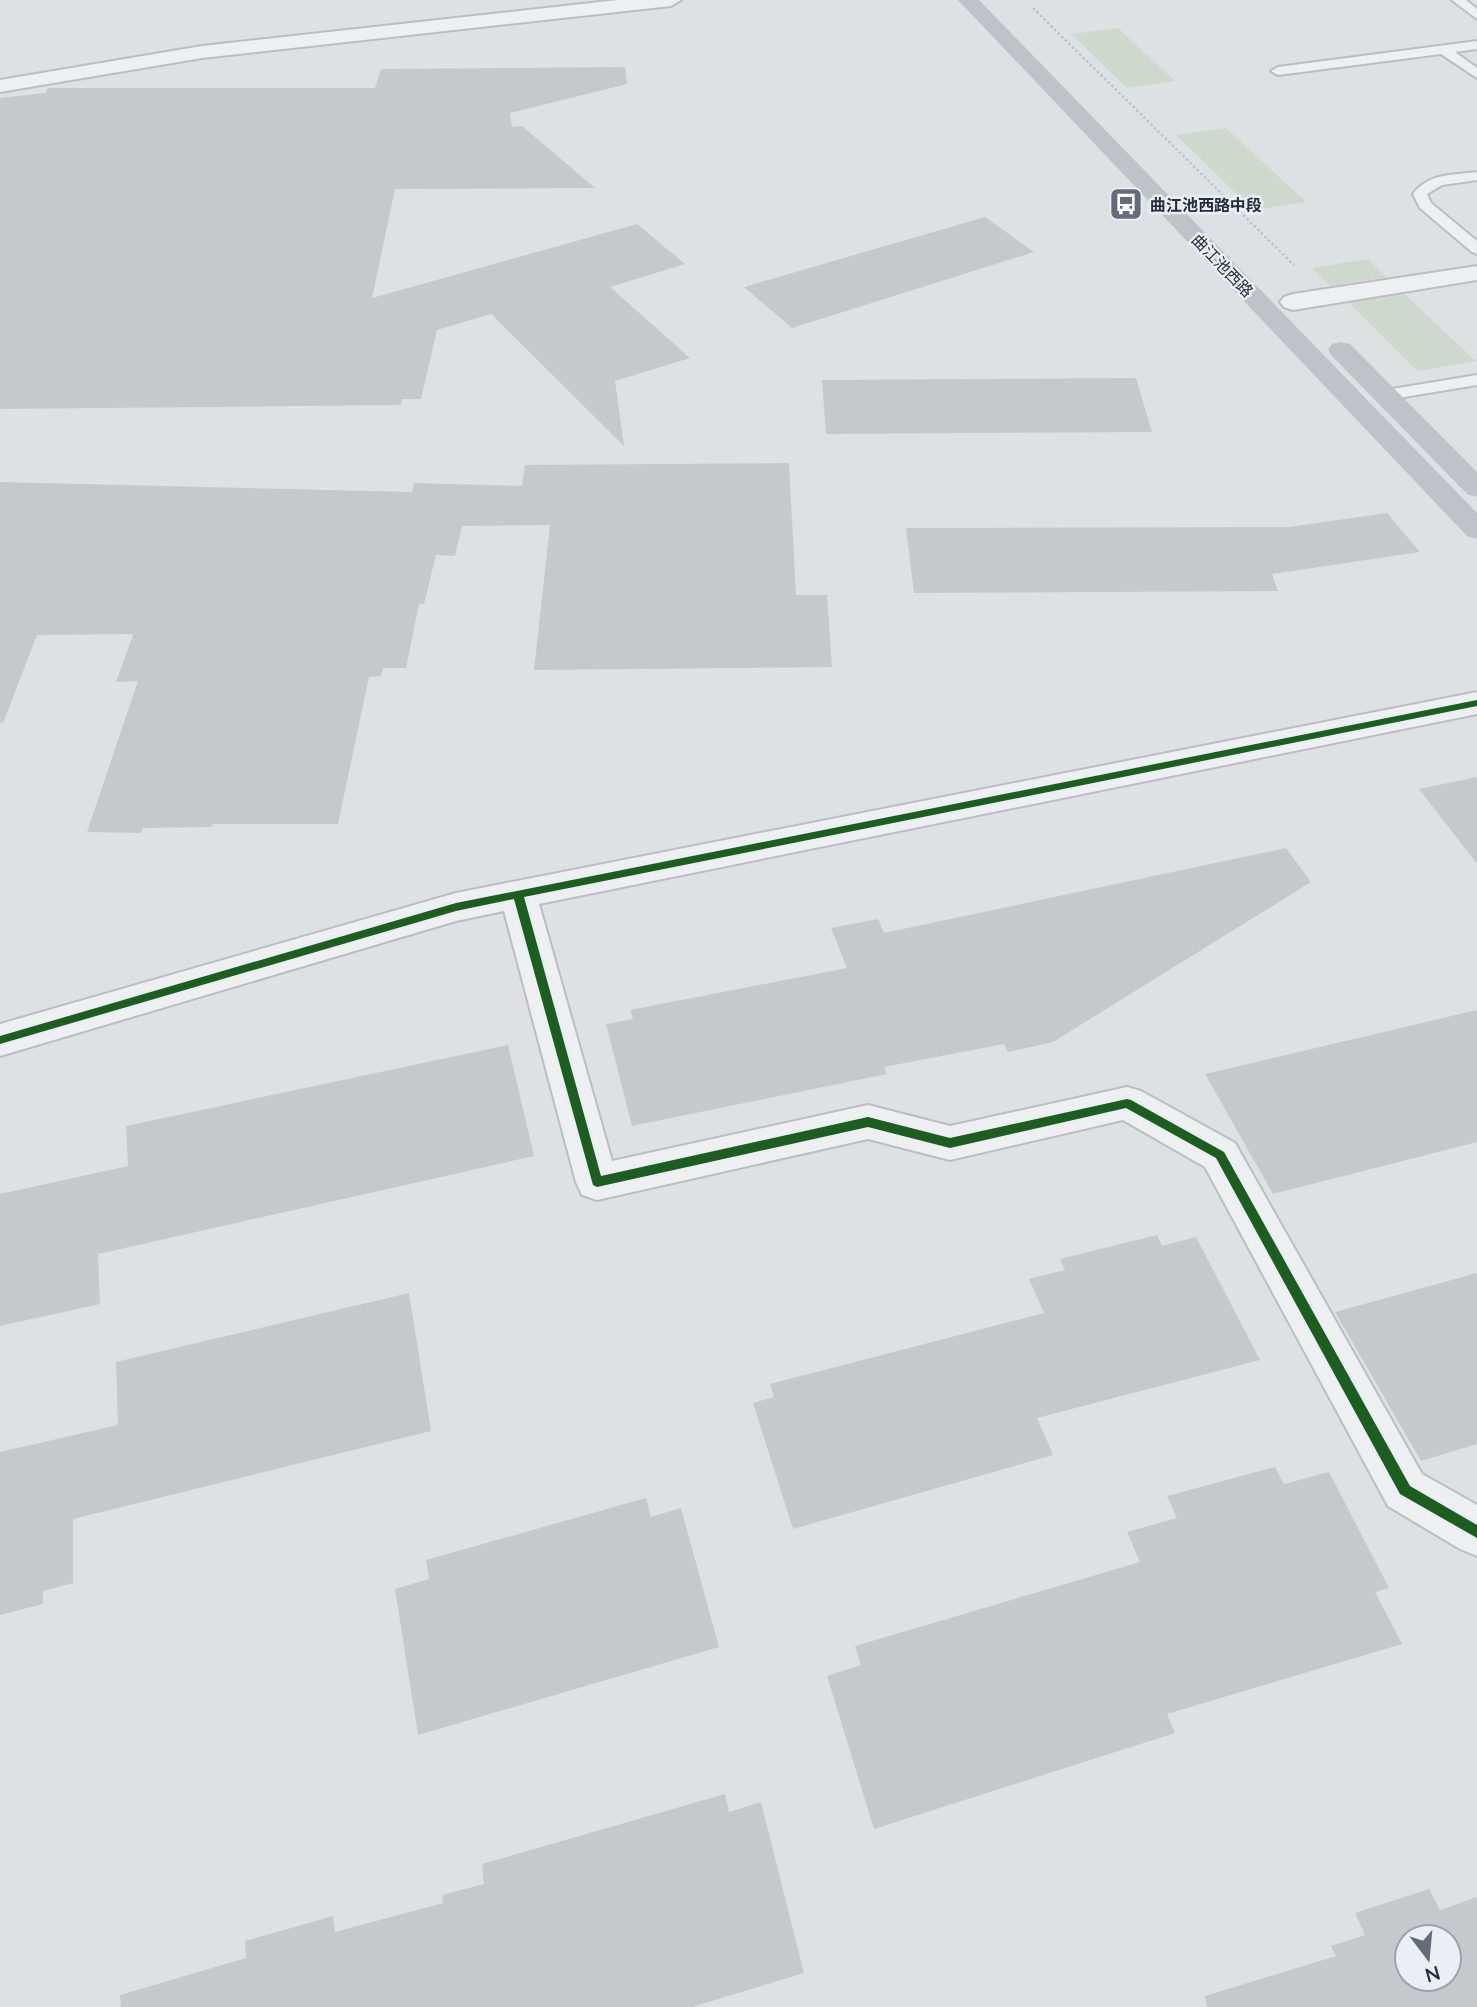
<svg xmlns="http://www.w3.org/2000/svg" width="1477" height="2007" font-family="Lato,'Noto Sans SC',sans-serif">
<style>
.green{fill:#ced8cf}
.building{fill:#c5c9cc;fill-rule:evenodd}
.lines{fill:none;stroke-linecap:round;stroke-linejoin:round}
.lane-casing{stroke:#bbbdc0;stroke-width:4}
.street-casing{stroke:#bbbdc0;stroke-width:4}
.path{stroke:#c0c2c6;stroke-width:2.5;stroke-dasharray:2.5 2.5;stroke-linecap:butt}
.lane{fill:#edeff0;fill-rule:evenodd}
.street{fill:#edeff0;fill-rule:evenodd}
.secondary{fill:#bfc2c6;fill-rule:evenodd}
.cycleway-casing{stroke:#ebeef4;stroke-width:5}
.cycleway{fill:#1b5e20;fill-rule:evenodd}
.labels{text-anchor:middle;dominant-baseline:central;stroke-width:5;stroke-linejoin:round;paint-order:stroke}
.far-poi-label{font-size:16px;font-weight:bold;fill:#262d3c;stroke:#ebeef4;text-anchor:start}
.far-street-label{font-size:16px;fill:#262d3c;stroke:#ebeef4}
</style>
<rect width="100%" height="100%" fill="#dee1e4"/>
<path class="green" d="M1118,28L1175,81L1127,88L1071,34Z
M1226,128L1306,202L1253,210L1176,135Z
M1367,259L1386,277L1330,286L1312,268Z
M1401,291L1476,361L1417,371L1345,299Z"/>
<path class="building" d="M625,67L627,84L510,113L512,127L522,126L595,188L395,189L372,298L637,224L685,264L610,287L690,358L615,381L624,446L491,314L437,330L421,399H402L401,405L0,409V98L45,93L48,88H375L381,69Z
M985,217L1034,252L792,328L744,287Z
M1136,378L1152,432L826,434L822,380Z
M789,463L796,595H827L832,667L534,670L550,525L462,526L455,556L436,555L424,604H419L406,668H383L381,676L369,677L338,824H213L212,827L143,828L141,833L87,832L138,681L116,682L133,635L131,634L37,635L3,723H0V482L412,492L414,483L522,486L525,465Z
M1387,513L1420,552L1272,574L1278,591L914,593L906,528L1289,527Z
M1477,777V864L1419,789Z
M1286,848L1311,882L1053,1042L1008,1052L1004,1044L884,1067L887,1074L632,1126L606,1024L633,1019L630,1010L847,968L831,928L878,919L884,933Z
M1477,1010V1142L1273,1194L1205,1074Z
M508,1045L534,1156L98,1254L100,1304L0,1326V1194L128,1166L126,1126Z
M1157,1235L1162,1246L1196,1237L1260,1360L1037,1418L1053,1455L793,1529L753,1403L774,1397L770,1384L1044,1313L1029,1279L1065,1270L1060,1259Z
M1477,1273V1444L1421,1461L1335,1312Z
M409,1293L431,1431L73,1519V1583L43,1591V1604L0,1615V1452L118,1425L116,1362Z
M1275,1467L1284,1484L1329,1472L1389,1588L1375,1592L1402,1644L1167,1714L1175,1733L874,1829L827,1676L861,1665L855,1646L1140,1562L1127,1532L1177,1518L1167,1496Z
M646,1498L651,1517L681,1508L719,1647L418,1735L395,1589L429,1579L426,1560Z
M725,1794L729,1812L761,1802L804,1973L692,2007H121L120,1995L246,1958L245,1941L333,1916L335,1932L443,1903L442,1895L484,1884L482,1864Z
M1429,1889L1440,1910L1477,1897V2007H1207L1205,1996L1336,1956L1331,1946L1365,1935L1355,1913ZM1407,1937H1449V1979H1407Z"/>
<g class="lines">
<defs>
<path id="lane" d="M1452,0H1466L1477,9V19Z
M1477,41V49L1455,52L1477,68V78L1441,54L1278,75L1271,71L1278,67Z
M1477,172V180L1442,185L1427,194L1431,203L1477,241V254L1472,252L1420,208L1413,194C1428,173 1454,175 1477,172Z
M1477,375V385L1386,400L1377,395L1386,390Z"/>
<path id="street" d="M618,0H681L671,6L202,58L0,92V80L202,46Z
M1477,266V280L1293,310L1284,307L1280,302L1284,297L1293,294Z
M1477,692V714L539,904L612,1161L868,1105L950,1126L1127,1087L1141,1091L1235,1143L1422,1474L1477,1505V1556L1460,1549L1388,1506L1205,1167L1123,1120L950,1160L868,1139L597,1200L582,1195L576,1182L504,911L456,921L0,1056V1024L456,893Z"/>
</defs>
<use href="#lane" class="lane-casing"/>
<use href="#street" class="street-casing"/>
<path class="path" d="M1033,8L1294,265"/>
<use href="#lane" class="lane"/>
<use href="#street" class="street"/>
<path class="secondary" d="M958,0H979L1477,513V539L1467,536Z
M1341,342L1350,344L1477,472V497L1467,494L1332,356L1328,350L1332,344Z"/>
<defs>
<path id="cycleway" d="M1477,700V706L524,897L601,1176L868,1117L950,1138L1127,1099L1131,1100L1224,1152L1410,1486L1477,1525V1538L1400,1494L1216,1158L1126,1108L950,1148L868,1127L597,1187L593,1185L514,899L456,911L0,1044V1036L456,903Z"/>
</defs>
<use href="#cycleway" class="cycleway-casing"/>
<use href="#cycleway" class="cycleway"/>
</g>
<defs>
<symbol id="bus-square" viewBox="-11 -11 22 22"><rect x="-9" y="-9" width="18" height="18" rx="4" fill="#666c77" stroke="#ebeef4"/><path d="M-5-6H5V4H4V6H2V4H-2V6H-4V4H-5ZM-3.5-4V0h7V-4ZM-3.5 1.2v1.5H-2V1.2ZM2 1.2v1.5H3.5V1.2Z" fill="#fff"/></symbol>
</defs>
<g fill-rule="evenodd">
<use href="#bus-square" x="1107" y="185" width="38" height="38"/>
</g>
<g class="labels">
<g class="far-poi-label">
<text x="1150" y="204">曲江池西路中段</text>
</g>
<g class="far-street-label">
<text transform="translate(1223 265) rotate(46)">曲江池西路</text>
</g>
</g>
<g transform="translate(1428 1958) rotate(164)"><circle r="33" fill="#ebeef4" stroke="#9ca1aa" stroke-width="2"/>
<path d="M0-5L12 26L0 18L-12 26Z" fill="#666c77"/>
<text y="-10" font-size="19" font-weight="bold" text-anchor="middle" fill="#262d3c">N</text>
</g>
</svg>
